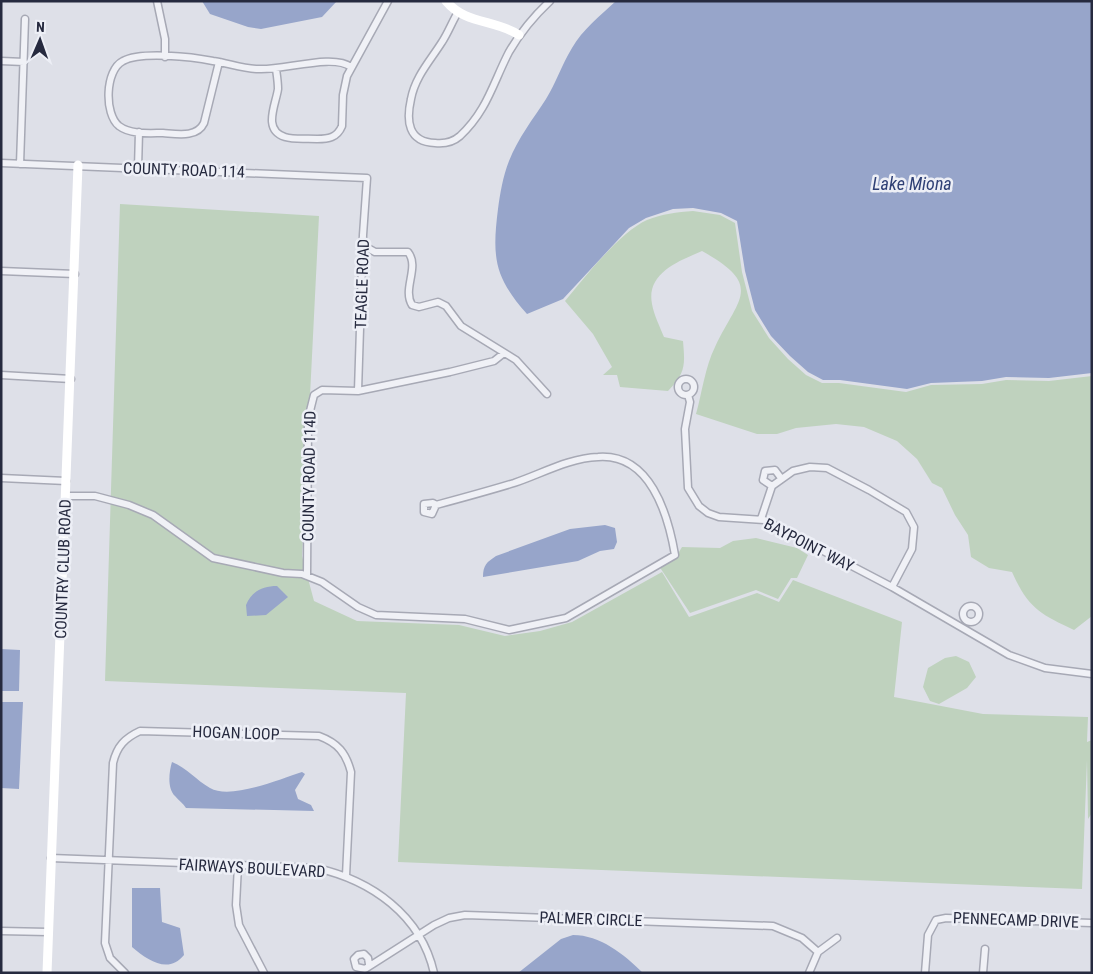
<svg xmlns="http://www.w3.org/2000/svg" width="1093" height="974" font-family="'Roboto Condensed',sans-serif">
<style>
.green{fill:#bfd2be}
.water{fill:#97a5ca}
.lines{fill:none;stroke-linecap:round;stroke-linejoin:round}
.street-casing{stroke:#a7a9b5;stroke-width:9}
.street{stroke:#f0f1f6;stroke-width:6}
.secondary{stroke:#fff;stroke-width:9}
.labels{text-anchor:middle;dominant-baseline:central;stroke-width:5;stroke-linejoin:round;paint-order:stroke}
.street-label{font-size:16px;fill:#262a3f;stroke:#edeff6}
.water-label{font-size:18px;font-style:italic;fill:#2f4075;stroke:#edeff6}
</style>
<rect width="100%" height="100%" fill="#dee0e8"/>
<path class="green" d="M120,204L319,216L302,556L314,601L357,621L459,625L505,636L540,631L572,622L662,572L689,617L757,593L779,602L793,580L902,622L894,697L983,714L1088,717L1087,742L1092,740V813L1088,819L1087,760L1082,889L398,862L406,693L105,681Z
M693,211L720,215L735,223L742,272L752,311L769,338L788,359L806,375L822,383H839L906,392L931,385L982,384L1006,380L1049,381L1092,376V616L1074,630C1040,614 1028,608 1012,572L989,568L971,557L968,535L955,515L942,488L932,483L917,459L897,441L864,427L836,424L796,428L777,434H757L696,414C702,393 705,367 715,347C738,298 765,286 702,251C679,261 646,273 652,304C654,315 660,327 664,337L683,341C685,365 686,372 668,391L620,387L617,375H603L612,367L593,334L565,301C584,278 620,232 647,220C662,214 677,212 693,211Z
M756,538L797,548L808,555L797,578H791L778,599L756,590L690,613L659,566L676,557L682,547L720,548L733,541Z
M956,656L969,662L976,677L967,688L939,704L930,701L923,687L928,668L945,658Z"/>
<path class="water" d="M202,1H337L322,17L261,29L248,27L210,14Z
M616,1H1092V373L1049,378L1006,377L982,381L931,383L907,389L840,380H823L808,372L790,356L771,336L755,310L745,271L737,221L721,213L693,208L673,209L646,218L629,228L563,299L527,314C494,277 492,257 498,209C500,194 503,176 509,161C518,138 533,119 546,99C556,83 562,64 572,48C582,30 601,15 616,1Z
M605,525L615,528L617,542L614,549L600,551L578,561L483,577C483,565 487,562 496,556L570,529Z
M277,586L288,597L266,615L247,616L246,605C252,591 263,586 277,586Z
M1,649L20,650L19,691H1Z
M1,702H23L19,789L1,788Z
M172,762C187,768 196,780 210,788C231,800 280,779 302,772L305,774L295,790L298,799L311,805L314,811L186,808C183,803 179,801 175,796C167,788 169,772 172,762Z
M132,888H160L162,922L180,928L184,955C169,974 148,961 132,947Z
M573,935C600,935 624,954 643,973H518L561,939Z"/>
<g class="lines">
<defs>
<path id="street" d="M157,1L165,39V57
M458,12C452,22 448,33 442,42C430,61 415,77 411,99C406,121 408,142 435,143C444,144 452,143 460,136C487,111 493,83 509,52C520,33 534,16 550,1
M1,61L24,62
M219,62L204,123C197,138 177,134 163,133C150,133 131,135 119,126C104,114 105,70 123,61C141,51 193,57 213,61C228,63 243,69 258,69C282,71 333,53 351,67
M276,69C277,76 278,82 278,89C276,104 262,130 285,137C295,140 307,138 317,139C328,139 337,138 342,126L343,95L347,76L388,1
M1,163L367,178L363,235L358,391
M20,164L25,19
M138,168L139,132
M364,246L375,252H408C420,267 402,289 412,305L419,307L438,302L446,306L461,326L516,360L547,394
M1,271L75,274
M1,375L71,379
M678 387a8 8 0 1 1 16 0a8 8 0 1 1-16 0Z
M688,395L690,402L685,429L688,488L699,506L708,513L719,517L764,520L892,587L1009,655L1045,668L1092,674
M1,478L66,481
M772,486L763,480L765,471L775,470L781,478
M66,496H95L129,505L153,515L213,558L283,573L302,574L322,582L358,607L376,615L465,619L509,630L566,618L675,555C668,514 650,453 598,457C569,458 541,474 514,483C488,491 462,498 436,505L433,503L424,504V512L432,514L436,505
M761,519L772,486L793,471L810,467L827,468L869,490L906,512L914,527L912,549L892,587
M307,576L308,419L314,395L322,390L358,391L450,372L494,361L504,353
M963 614a8 8 0 1 1 16 0a8 8 0 1 1-16 0Z
M51,858L316,868C371,880 421,915 434,973
M238,865L236,905L239,925L264,973
M1,931L48,932
M369,964L368,958L364,954L358,955L354,959L356,967L365,969L434,925L449,918L465,915L773,926L802,938L818,952
M125,973L110,958L105,943L113,763C117,746 125,738 140,731L319,736C338,743 346,753 351,772L346,876
M809,973L818,952L837,938
M925,973L928,935L936,920L946,918L1092,923
M983,973L985,949"/>
</defs>
<use href="#street" class="street-casing"/>
<use href="#street" class="street"/>
<path class="secondary" d="M446,1C466,25 495,19 519,35
M47,973L78,165"/>
</g>
<g class="labels">
<g class="street-label">
<text transform="translate(184 170) rotate(2)">COUNTY ROAD 114</text>
<text transform="translate(362 284) rotate(-88)">TEAGLE ROAD</text>
<text transform="translate(309 476) rotate(-89)">COUNTY ROAD 114D</text>
<text transform="translate(809 545) rotate(27)">BAYPOINT WAY</text>
<text transform="translate(63 569) rotate(-88)">COUNTRY CLUB ROAD</text>
<text transform="translate(236 733) rotate(2)">HOGAN LOOP</text>
<text transform="translate(252 868) rotate(3)">FAIRWAYS BOULEVARD</text>
<text transform="translate(591 919) rotate(2)">PALMER CIRCLE</text>
<text transform="translate(1016 920) rotate(2)">PENNECAMP DRIVE</text>
</g>
<g class="water-label">
<text x="912" y="183">Lake Miona</text>
</g>
</g>
<rect width="1093" height="974" fill="none" stroke="#262a3f" stroke-width="5"/>
<g transform="translate(40 40) rotate(2)" stroke="#edeff6" stroke-width="4" paint-order="stroke">
<path d="M0-4L9 19L0 12L-9 19Z" fill="#262a3f"/>
<text y="-8" font-size="14" font-weight="bold" text-anchor="middle" fill="#262a3f">N</text>
</g>
</svg>
